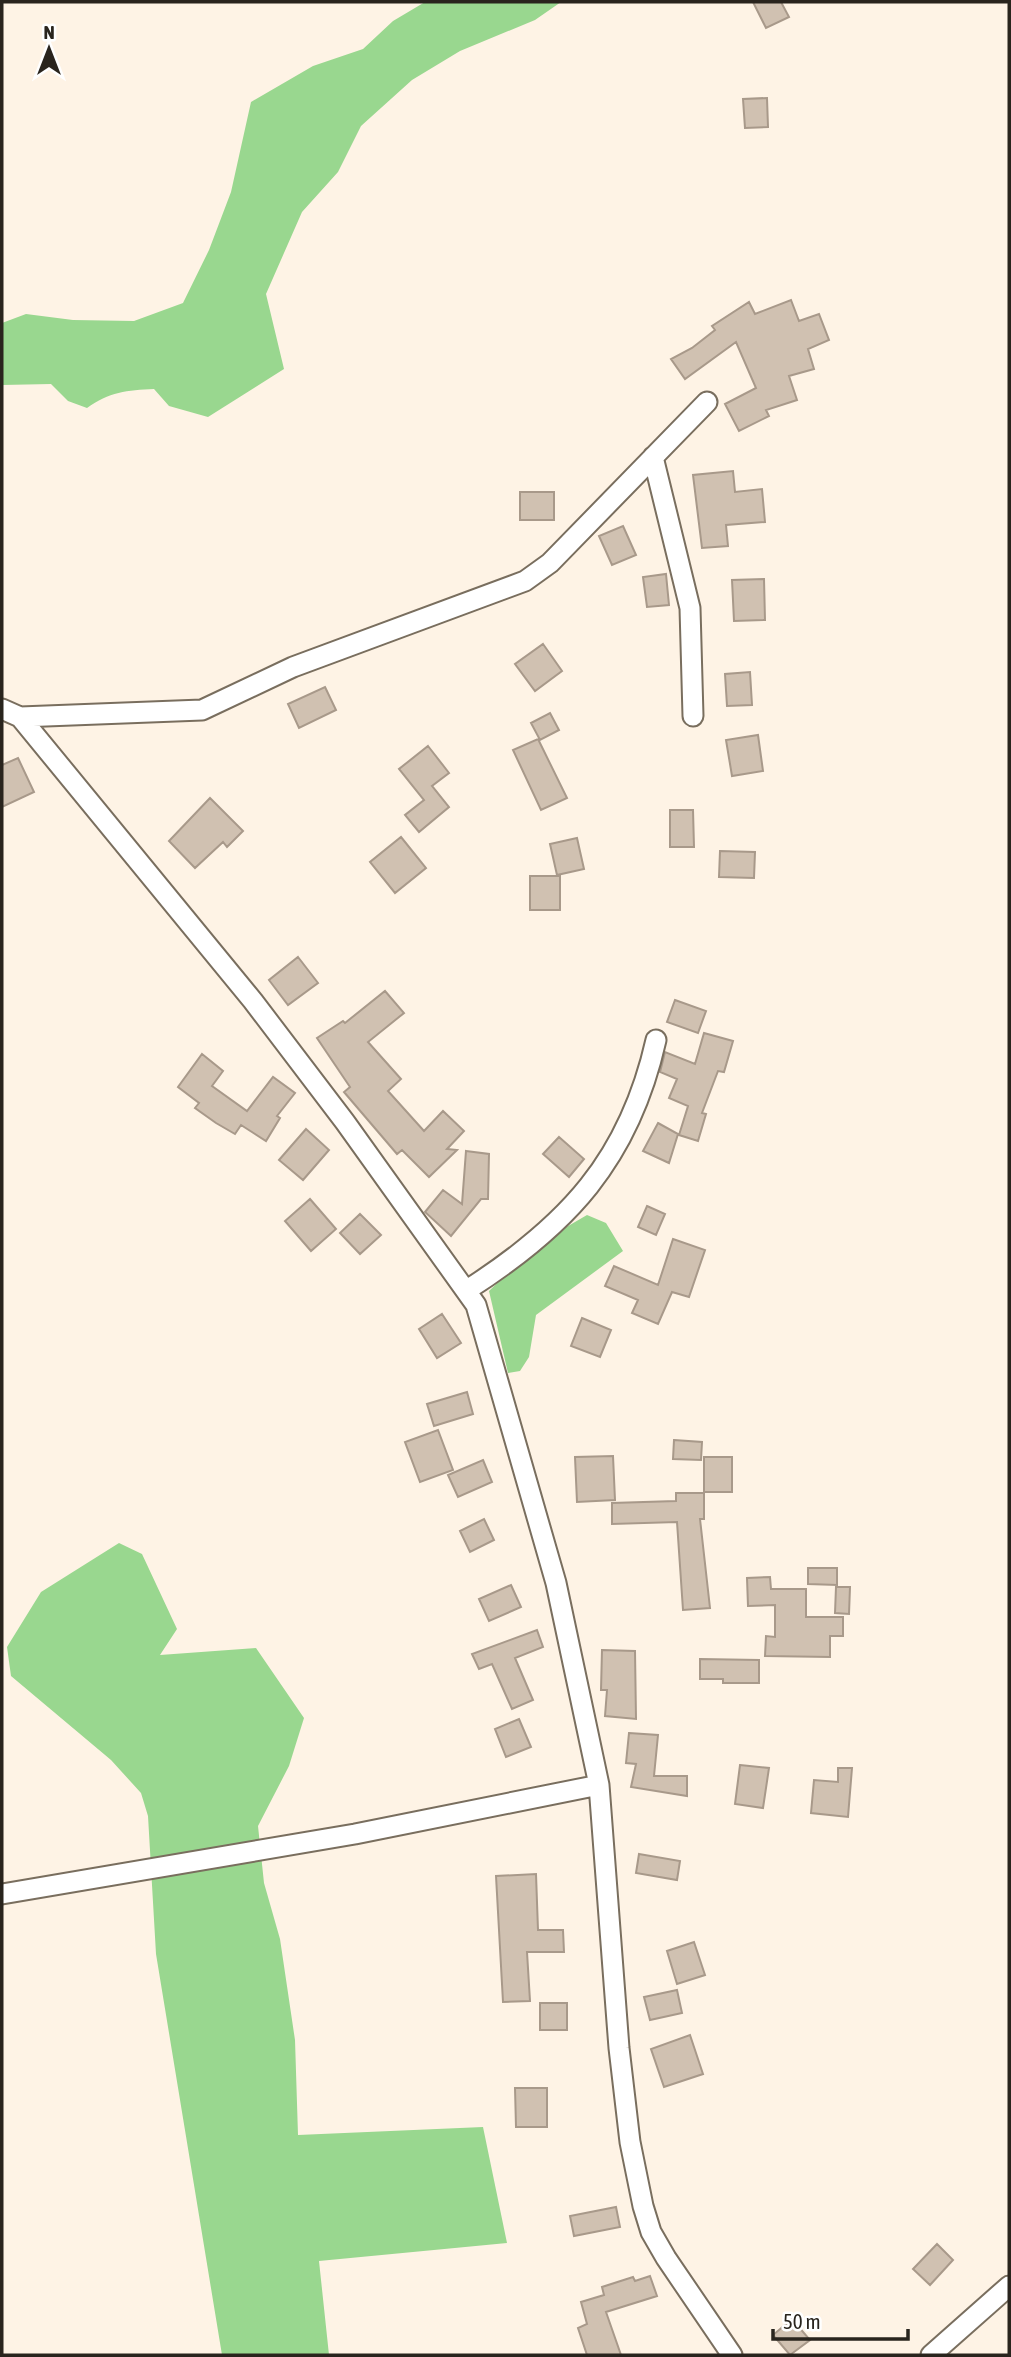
<svg xmlns="http://www.w3.org/2000/svg" width="1011" height="2357" font-family="'Asap Condensed',sans-serif">
<style>
.forest{fill:#99d78f}
.building{fill:#d0c1b1;stroke:#a8998a;stroke-width:2}
.lines{fill:none;stroke-linecap:round;stroke-linejoin:round}
.street-casing{stroke:#796e5e;stroke-width:23}
.street{stroke:#fff;stroke-width:19}
</style>
<rect width="100%" height="100%" fill="#fef3e5"/>
<path class="forest" d="M425,2H561L535,20L460,51L412,80L361,126L338,172L302,212L266,294L284,369L208,417L169,406L154,389C127,390 109,392 87,408L68,401L51,384L2,385V323L26,314L73,320L134,321L183,303L209,250L231,192L251,102L313,66L363,49L393,21Z
M587,1215L606,1223L623,1251L536,1315L529,1357L520,1371L508,1373L489,1291L539,1243Z
M119,1543L142,1554L177,1629L160,1655L256,1648L304,1718L289,1766L258,1826L264,1883L280,1939L295,2040L298,2135L483,2127L507,2243L319,2261L329,2355H222L156,1954L148,1816L141,1793L111,1760L11,1676L7,1647L41,1592Z"/>
<path class="building" d="M753,2H781L789,17L766,28Z
M767,98L768,127L745,128L743,99Z
M791,300L799,321L819,314L829,340L808,349L814,369L789,376L797,400L766,410L769,416L739,431L725,404L756,388L736,342L685,379L671,359L692,348L715,330L712,326L749,302L755,314Z
M733,471L735,492L762,489L765,522L726,525L728,546L702,548L693,475Z
M520,492H554V520H520Z
M623,526L636,555L612,565L599,536Z
M666,574L669,605L647,607L643,577Z
M764,579L765,620L734,621L732,580Z
M543,644L562,671L535,691L515,664Z
M750,672L752,705L727,706L725,674Z
M325,687L336,710L299,728L288,704Z
M550,713L559,730L540,740L531,723Z
M758,735L763,771L732,776L726,740Z
M538,739L567,798L541,810L513,750Z
M428,746L449,773L432,786L449,807L419,832L405,815L424,800L399,769Z
M18,758L34,792L2,807V765Z
M210,798L243,831L227,847L223,842L195,868L169,841Z
M670,810H693L694,847H670Z
M401,837L426,868L395,893L370,862Z
M577,838L584,869L557,875L550,844Z
M720,851L755,852L754,878L719,877Z
M530,876H560V910H530Z
M298,957L318,983L288,1005L269,980Z
M385,991L404,1013L368,1042L401,1079L388,1091L424,1131L443,1111L464,1131L447,1149L457,1150L429,1177L402,1150L397,1154L344,1092L350,1087L317,1038L343,1021L345,1023Z
M675,1000L706,1011L698,1033L667,1022Z
M704,1033L733,1041L724,1072L718,1071L702,1113L706,1114L698,1141L679,1135L688,1106L669,1098L677,1079L660,1072L665,1052L695,1064Z
M202,1054L223,1071L212,1086L247,1111L273,1077L295,1093L277,1116L280,1118L266,1141L241,1125L235,1134L216,1123L195,1108L199,1103L178,1087Z
M658,1123L678,1134L669,1163L643,1151Z
M306,1129L329,1150L303,1180L279,1160Z
M559,1137L584,1159L569,1177L543,1154Z
M466,1151L489,1154L488,1199H481L451,1236L425,1212L443,1190L462,1204Z
M310,1199L336,1229L311,1251L285,1221Z
M647,1206L665,1214L656,1235L638,1227Z
M360,1214L381,1235L360,1254L340,1233Z
M673,1239L705,1250L689,1297L672,1292L658,1324L632,1313L638,1300L605,1286L614,1266L658,1285Z
M442,1314L461,1343L437,1358L419,1329Z
M582,1318L611,1330L600,1357L571,1346Z
M467,1392L473,1414L434,1426L427,1404Z
M438,1430L453,1470L420,1482L405,1442Z
M674,1440L702,1442L701,1460L673,1459Z
M613,1456L615,1500L577,1502L575,1457Z
M704,1457H732V1492H704Z
M483,1460L492,1482L458,1497L448,1475Z
M676,1493H704V1519H700L710,1608L683,1610L677,1522L612,1524V1503L676,1501Z
M484,1519L494,1540L470,1552L460,1531Z
M808,1568H837V1585L808,1584Z
M770,1577L771,1589H806V1617H843V1636H830V1657L765,1656L766,1636L775,1637V1605L748,1606L747,1578Z
M511,1585L521,1607L489,1621L479,1599Z
M836,1587H850L849,1614L835,1613Z
M537,1630L543,1647L515,1658L533,1700L512,1709L492,1664L479,1669L472,1654Z
M602,1650L635,1651L636,1719L605,1716L607,1690H601Z
M700,1659L759,1660V1683H723V1679H700Z
M519,1719L531,1747L506,1757L495,1729Z
M629,1733L658,1735L654,1776H687V1796L631,1787L636,1764L626,1763Z
M740,1765L769,1768L763,1808L735,1804Z
M838,1768H852L848,1817L811,1813L814,1780L838,1782Z
M639,1854L680,1861L677,1880L636,1873Z
M536,1874L538,1930H563L564,1952H527L530,2001L503,2002L496,1876Z
M694,1942L705,1975L677,1984L667,1951Z
M677,1990L682,2013L650,2020L644,1997Z
M540,2003H567V2030H540Z
M690,2035L703,2074L664,2087L651,2049Z
M515,2088H547V2127H516Z
M616,2207L620,2227L574,2236L570,2216Z
M937,2244L953,2260L930,2285L913,2269Z
M650,2276L657,2296L606,2312L621,2355H587L578,2328L587,2324L581,2302L604,2295L602,2287L633,2277L635,2281Z
M792,2319L810,2340L790,2355L773,2335Z"/>
<g class="lines">
<defs>
<path id="street" d="M653,457L690,608L693,716
M2,709L20,717L253,1001L345,1122L476,1305L556,1583L599,1785L619,2048L630,2142L643,2206L651,2232L666,2258L732,2355
M20,717L202,710L293,667L525,581L550,563L707,402
M467,1290C567,1226 629,1160 656,1040
M2,1894L355,1834L599,1785
M931,2355L1009,2286"/>
</defs>
<use href="#street" class="street-casing"/>
<use href="#street" class="street"/>
</g>
<rect width="1011" height="2357" fill="none" stroke="#29241d" stroke-width="7"/>
<g transform="translate(49 49)" stroke="#ffffff" stroke-width="5" paint-order="stroke">
<path d="M0-5L12 26L0 18L-12 26Z" fill="#29241d"/>
<text y="-10" font-size="19" font-weight="bold" text-anchor="middle" fill="#29241d">N</text>
</g>
<path d="M773 2329v10h135v-10" fill="none" stroke="#29241d" stroke-width="3.5"/>
<text x="783" y="2329" font-size="21" fill="#29241d" stroke="#ffffff" stroke-width="5" paint-order="stroke">50 m</text>
</svg>
